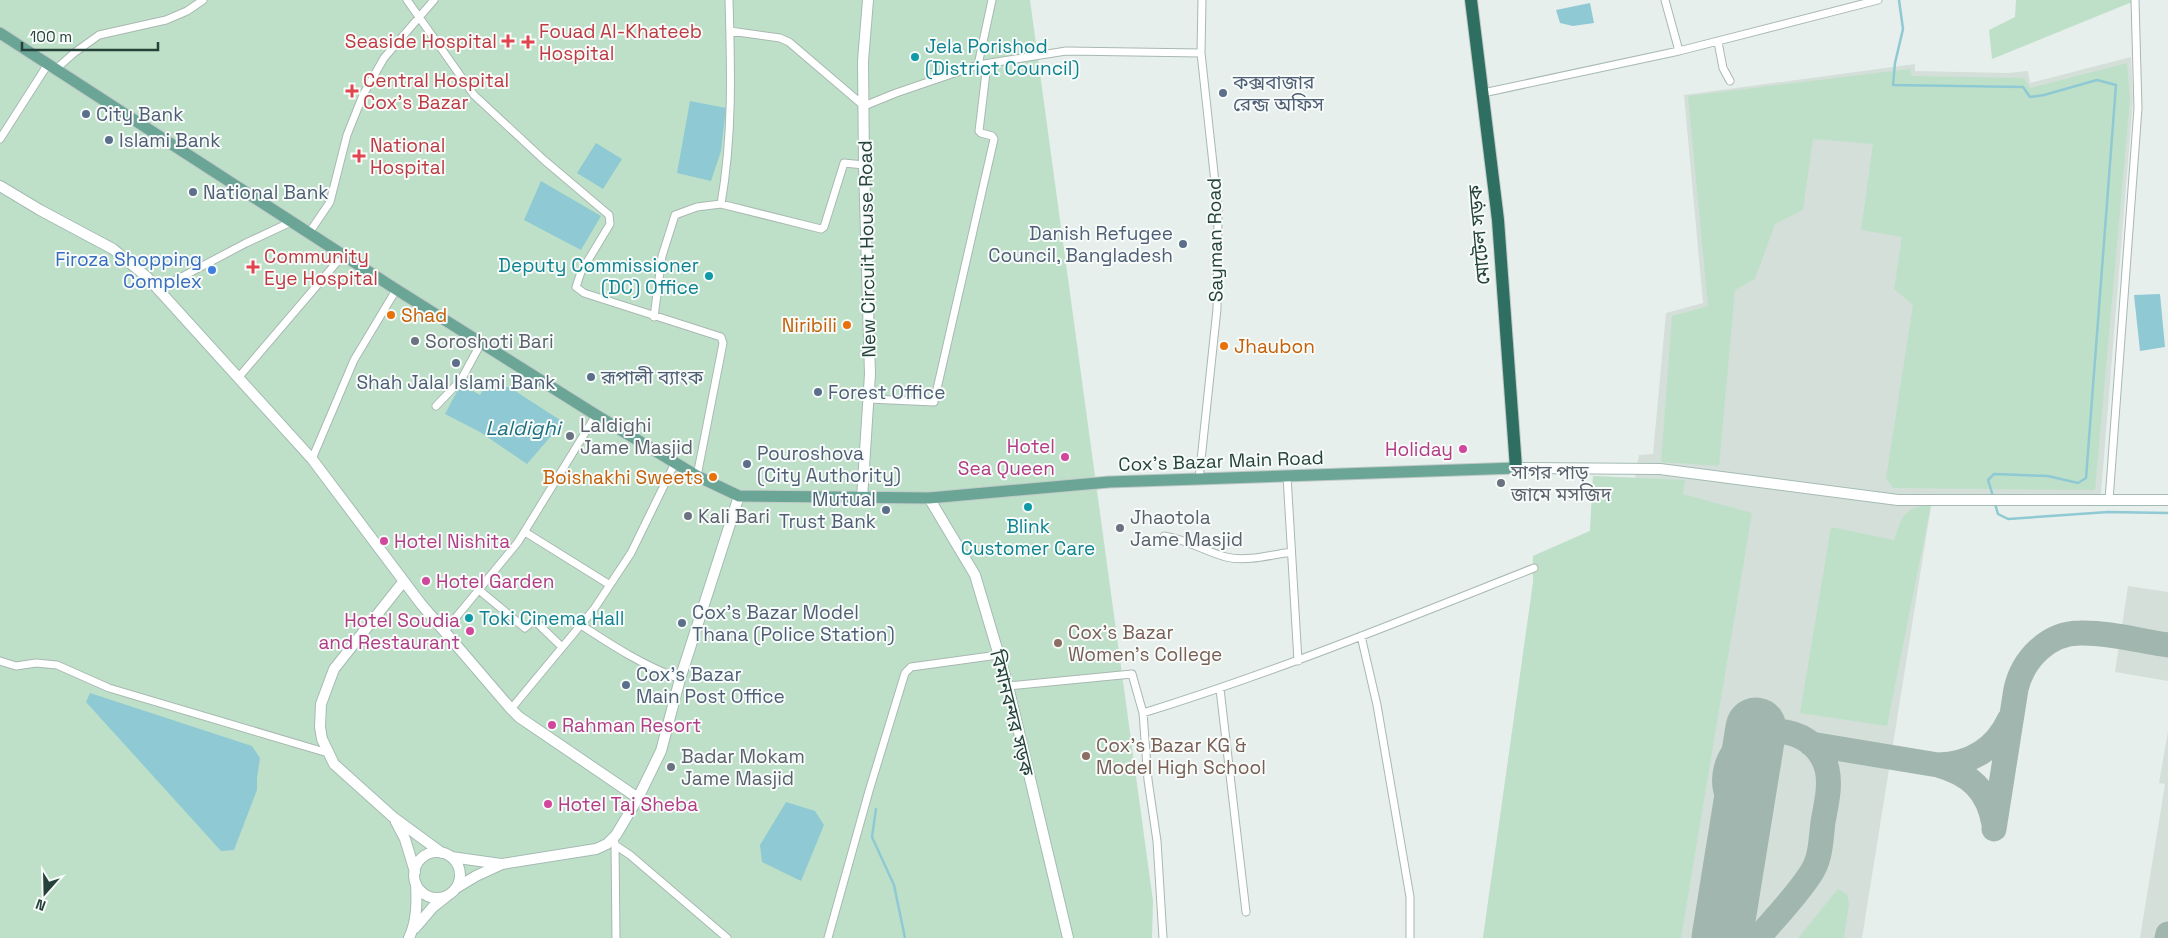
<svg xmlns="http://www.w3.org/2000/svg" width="2168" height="938" font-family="'Space Grotesk','Noto Sans Bengali',sans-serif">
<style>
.built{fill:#d4dfda}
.green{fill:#bfe0c8}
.water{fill:#8ec9d4}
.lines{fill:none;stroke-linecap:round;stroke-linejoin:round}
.stream{stroke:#8ec9d4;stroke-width:2.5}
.taxiway{stroke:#a2b6b0;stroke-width:25}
.runway{stroke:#a2b6b0;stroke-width:61}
.street-casing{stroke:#a8b8b2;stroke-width:9}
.secondary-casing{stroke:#a4bbb3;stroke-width:12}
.primary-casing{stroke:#c2cac8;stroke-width:13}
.highway-casing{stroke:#c2cac8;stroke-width:14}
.street{stroke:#fff;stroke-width:7}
.secondary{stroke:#fff;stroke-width:10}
.primary{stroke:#6aa596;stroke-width:11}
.highway{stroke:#2f6f62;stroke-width:12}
.health-dot{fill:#e0444e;stroke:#f7fbf9;stroke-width:2}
.culture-dot{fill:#0f9aa8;stroke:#f7fbf9;stroke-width:2}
.service-dot{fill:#5c6f8a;stroke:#f7fbf9;stroke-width:2}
.shop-dot{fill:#3f7fe0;stroke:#f7fbf9;stroke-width:2}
.food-dot{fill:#e8710a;stroke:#f7fbf9;stroke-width:2}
.worship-dot{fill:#6b7280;stroke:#f7fbf9;stroke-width:2}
.hotel-dot{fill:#d1479c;stroke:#f7fbf9;stroke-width:2}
.education-dot{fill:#8d6e63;stroke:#f7fbf9;stroke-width:2}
.labels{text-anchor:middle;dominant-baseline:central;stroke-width:4;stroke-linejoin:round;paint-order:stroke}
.health-label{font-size:19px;fill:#be3a42;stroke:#f7fbf9;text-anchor:start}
.culture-label{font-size:19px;fill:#0d838f;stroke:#f7fbf9;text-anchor:start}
.service-label{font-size:19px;fill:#4e5e75;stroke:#f7fbf9;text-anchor:start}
.street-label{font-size:19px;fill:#24423a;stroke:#f7fbf9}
.shop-label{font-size:19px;fill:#366cbe;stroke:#f7fbf9;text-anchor:end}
.food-label{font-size:19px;fill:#c56008;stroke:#f7fbf9;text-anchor:start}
.worship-label{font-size:19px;fill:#5b616d;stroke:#f7fbf9;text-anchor:start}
.hotel-label{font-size:19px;fill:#b23c85;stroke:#f7fbf9;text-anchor:start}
.education-label{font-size:19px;fill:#785e54;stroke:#f7fbf9;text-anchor:start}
.water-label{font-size:20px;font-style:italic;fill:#1c6f80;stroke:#f7fbf9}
</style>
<rect width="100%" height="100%" fill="#e6efeb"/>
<path class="built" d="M2131,57L2133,100L2101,493L2098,495L1933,494L1862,938H1483L1533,583V556L1590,531L1593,476L1635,478L1639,455L1653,454L1666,313L1703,303L1684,95L1915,64V71L2008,73L2028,71L2030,83Z
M2128,586L2168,592V681L2115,672Z
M2168,731V938H2140L2165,784L2159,783Z"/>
<path class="green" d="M0,0H1030L1153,901L1152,938H0Z
M2016,0H2137L1992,59L1989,30L2015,17Z
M2127,63L2130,100L2095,490L1893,488L1886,478L1913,305L1894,289L1902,237L1861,230L1873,144L1813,139L1803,210L1775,224L1755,279L1735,290L1719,466L1661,462L1672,316L1708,306L1688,96L1910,69L1912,76L2024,78L2030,88Z
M1593,476L1685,480L1683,494L1752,513L1681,938H1483L1533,583V556L1590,531Z
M1931,505L1887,726L1800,713L1831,527L1894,540C1902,516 1904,507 1931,505Z
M1838,889L1847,894L1849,904L1844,938H1798Z"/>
<path class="water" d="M1590,3L1594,23L1573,26L1560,23L1556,10Z
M690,101L726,108L721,151L711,181L677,173Z
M596,143L622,159L603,189L577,173Z
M541,181L601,216L581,250L524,220Z
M2160,294L2165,347L2140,351L2134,295Z
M489,380L501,387H509L560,420L552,435L527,464L480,432L445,414L461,384L480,395Z
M90,693L252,746L260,758L257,778V790L234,850L221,851L86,702Z
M786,802L815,811L824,825L801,881L762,862L760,845Z"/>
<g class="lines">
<path class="stream" d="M1899,0L1903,29L1895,63L1893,85L2023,87L2030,97L2044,95L2097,80L2116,85L2086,478L2078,483L2048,476L1994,474L1988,480L1993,496
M1995,504L1998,514L2008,519L2108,512L2168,513
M876,809L872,837L894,885L905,938"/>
<path class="taxiway" d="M1811,744L1938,765C1969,764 1995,750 2009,720
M1938,765C1970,774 1988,790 1994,824
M1994,829L2016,689C2023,659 2048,633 2080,633C2108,632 2140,641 2168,645
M1739,831C1739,808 1719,797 1726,769C1739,719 1814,719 1827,769C1831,786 1826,805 1823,822C1821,838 1821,856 1813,870C1801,891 1774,919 1758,938
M2167,938L2168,934"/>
<path class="runway" d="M1722,938L1756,728"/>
<defs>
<path id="street" d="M407,0L474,95L544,160L609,215L610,224L581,272L576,287L584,293L721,337L723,343L697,476
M730,31L780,38L789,42L864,106L896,93L978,65L1066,51L1201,53
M1718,42L1723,68L1730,81
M1679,51L1878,0
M978,65L992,0
M56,69L74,53L99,35L166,20L187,11L203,0
M1483,93L1679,51L1665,0
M0,139L48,64
M721,204C733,135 731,69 729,0
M309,233L330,202L347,135L363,95L384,58L434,0
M157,290L246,243L291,222
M654,317L662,256L675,215L697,207L721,204L821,229L824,227L844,163L864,165
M238,378L343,255
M869,399L934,402L994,139L992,136L981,133L979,131L987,64
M436,406L461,380L481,343
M312,459L354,360L396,290
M1287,476L1298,661
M1199,479L1217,309L1218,210L1201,53L1202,0
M2109,500L2138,108L2135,0
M525,532L610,585
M1164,536C1186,539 1204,551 1226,557C1246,562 1271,555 1291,552
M479,590L525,628L534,620L562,647
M581,625C613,646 644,666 680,679
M444,632L518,542L596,415
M1361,636L1377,705L1410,897V938
M0,661L16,666L36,663L57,665L109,688L328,753
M1008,686L1132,674L1143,713L1148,780L1157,841L1163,938
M1220,689L1246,912
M511,709L594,609L631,553L675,463
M1143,713C1276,672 1405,619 1534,568
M615,843L616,938
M615,845L630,855L727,938
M828,938L869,791L905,673L911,667L998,655"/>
<path id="secondary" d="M0,186L40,210L113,249L147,277L312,459L421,604L511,709L519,717L638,798
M1516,468L1660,469L1898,500H2168
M862,498L870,374L864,165L863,61L868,0
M929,498L975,575L1008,686L1068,938
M403,582L334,669L321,704L320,727L322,739L334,764L393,817L442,853
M396,822L405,839L415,872
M414 875a23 23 0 1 1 46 0a23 23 0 1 1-46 0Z
M451,857L501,864
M456,888L476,876L502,864L596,849L607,844L616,835L638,798L661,751L680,679L739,496
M415,928L433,907L447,896
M409,938C417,921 417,902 416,884"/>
<path id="primary" d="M0,33L394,288L596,415L697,476L739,496L929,498L1109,482L1516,468"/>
<path id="highway" d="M1471,0L1498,220L1516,468"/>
</defs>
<use href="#street" class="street-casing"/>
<use href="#secondary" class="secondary-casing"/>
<use href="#primary" class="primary-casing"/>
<use href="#highway" class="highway-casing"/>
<use href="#street" class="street"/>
<use href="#secondary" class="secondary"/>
<use href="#primary" class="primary"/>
<use href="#highway" class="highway"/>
</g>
<g class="health-dot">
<path d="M505.5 33.5h5v5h5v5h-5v5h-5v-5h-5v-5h5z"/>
<path d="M525.5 34.5h5v5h5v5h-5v5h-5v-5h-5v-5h5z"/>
<path d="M349.5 83.5h5v5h5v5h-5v5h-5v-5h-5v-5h5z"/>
<path d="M356.5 148.5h5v5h5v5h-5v5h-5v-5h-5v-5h5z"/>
<path d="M250.5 259.5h5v5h5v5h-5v5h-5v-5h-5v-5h5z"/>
</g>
<g class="culture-dot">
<circle cx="915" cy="57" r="5"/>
<circle cx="709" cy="276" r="5"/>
<circle cx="1028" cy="507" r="5"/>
<circle cx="469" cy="618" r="5"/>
</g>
<g class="service-dot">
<circle cx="1223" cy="93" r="5"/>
<circle cx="86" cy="114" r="5"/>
<circle cx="109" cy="140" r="5"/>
<circle cx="193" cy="192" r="5"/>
<circle cx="1183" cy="244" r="5"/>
<circle cx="456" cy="363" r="5"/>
<circle cx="591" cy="377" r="5"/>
<circle cx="818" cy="392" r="5"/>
<circle cx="747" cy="464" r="5"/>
<circle cx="886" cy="510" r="5"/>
<circle cx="682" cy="623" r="5"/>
<circle cx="626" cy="685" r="5"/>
</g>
<circle class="shop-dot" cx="212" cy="270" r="5"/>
<g class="food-dot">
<circle cx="391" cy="315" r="5"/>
<circle cx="847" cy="325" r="5"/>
<circle cx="1224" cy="346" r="5"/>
<circle cx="713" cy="477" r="5"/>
</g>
<g class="worship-dot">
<circle cx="415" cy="341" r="5"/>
<circle cx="570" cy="436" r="5"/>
<circle cx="1501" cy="483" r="5"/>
<circle cx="688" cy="516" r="5"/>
<circle cx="1120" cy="528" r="5"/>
<circle cx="671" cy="767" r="5"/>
</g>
<g class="hotel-dot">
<circle cx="1463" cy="449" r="5"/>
<circle cx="1065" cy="457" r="5"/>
<circle cx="384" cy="541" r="5"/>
<circle cx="426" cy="581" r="5"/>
<circle cx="470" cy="631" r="5"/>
<circle cx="552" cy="725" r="5"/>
<circle cx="548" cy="804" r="5"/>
</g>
<g class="education-dot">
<circle cx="1058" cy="643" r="5"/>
<circle cx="1086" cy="756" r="5"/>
</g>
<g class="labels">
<g class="health-label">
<text x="539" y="31">Fouad Al-Khateeb<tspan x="539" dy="22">Hospital</tspan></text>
<text x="497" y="41" text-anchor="end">Seaside Hospital</text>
<text x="363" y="80">Central Hospital<tspan x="363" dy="22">Cox's Bazar</tspan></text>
<text x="370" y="145">National<tspan x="370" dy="22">Hospital</tspan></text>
<text x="264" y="256">Community<tspan x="264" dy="22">Eye Hospital</tspan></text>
</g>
<g class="culture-label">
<text x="925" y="46">Jela Porishod<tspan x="925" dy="22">(District Council)</tspan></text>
<text x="699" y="265" text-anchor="end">Deputy Commissioner<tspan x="699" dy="22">(DC) Office</tspan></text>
<text x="1028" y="526" text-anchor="middle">Blink<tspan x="1028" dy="22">Customer Care</tspan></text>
<text x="479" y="618">Toki Cinema Hall</text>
</g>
<g class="service-label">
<text x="1233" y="82">কক্সবাজার<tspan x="1233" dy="22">রেন্জ অফিস</tspan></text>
<text x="96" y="114">City Bank</text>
<text x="119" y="140">Islami Bank</text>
<text x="203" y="192">National Bank</text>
<text x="1173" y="233" text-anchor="end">Danish Refugee<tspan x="1173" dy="22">Council, Bangladesh</tspan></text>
<text x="601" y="377">রূপালী ব্যাংক</text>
<text x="456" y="382" text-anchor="middle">Shah Jalal Islami Bank</text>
<text x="828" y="392">Forest Office</text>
<text x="757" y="453">Pouroshova<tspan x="757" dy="22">(City Authority)</tspan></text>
<text x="876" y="499" text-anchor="end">Mutual<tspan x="876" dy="22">Trust Bank</tspan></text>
<text x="692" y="612">Cox's Bazar Model<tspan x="692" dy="22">Thana (Police Station)</tspan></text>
<text x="636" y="674">Cox's Bazar<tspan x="636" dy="22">Main Post Office</tspan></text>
</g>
<g class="street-label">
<text transform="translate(1479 235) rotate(-95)">মোটেল সড়ক</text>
<text transform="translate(1215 240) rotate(-91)">Sayman Road</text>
<text transform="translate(867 249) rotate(-91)">New Circuit House Road</text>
<text transform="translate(1221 461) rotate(-2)">Cox's Bazar Main Road</text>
<text transform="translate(1012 713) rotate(76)">বিমানবন্দর সড়ক</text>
</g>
<g class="shop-label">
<text x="202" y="259">Firoza Shopping<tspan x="202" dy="22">Complex</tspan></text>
</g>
<g class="food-label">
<text x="401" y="315">Shad</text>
<text x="837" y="325" text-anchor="end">Niribili</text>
<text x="1234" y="346">Jhaubon</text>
<text x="703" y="477" text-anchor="end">Boishakhi Sweets</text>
</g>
<g class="worship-label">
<text x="425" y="341">Soroshoti Bari</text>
<text x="580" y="425">Laldighi<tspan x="580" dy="22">Jame Masjid</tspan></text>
<text x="1511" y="472">সাগর পাড়<tspan x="1511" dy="22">জামে মসজিদ</tspan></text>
<text x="698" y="516">Kali Bari</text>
<text x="1130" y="517">Jhaotola<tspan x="1130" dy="22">Jame Masjid</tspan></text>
<text x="681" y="756">Badar Mokam<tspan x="681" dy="22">Jame Masjid</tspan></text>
</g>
<g class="hotel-label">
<text x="1055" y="446" text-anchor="end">Hotel<tspan x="1055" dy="22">Sea Queen</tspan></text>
<text x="1453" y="449" text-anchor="end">Holiday</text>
<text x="394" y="541">Hotel Nishita</text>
<text x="436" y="581">Hotel Garden</text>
<text x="460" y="620" text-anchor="end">Hotel Soudia<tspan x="460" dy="22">and Restaurant</tspan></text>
<text x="562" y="725">Rahman Resort</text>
<text x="558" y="804">Hotel Taj Sheba</text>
</g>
<g class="education-label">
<text x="1068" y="632">Cox's Bazar<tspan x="1068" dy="22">Women's College</tspan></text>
<text x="1096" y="745">Cox's Bazar KG &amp;<tspan x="1096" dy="22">Model High School</tspan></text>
</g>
<g class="water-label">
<text x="523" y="428">Laldighi</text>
</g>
</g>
<g transform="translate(45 893) rotate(200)" stroke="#f7fbf9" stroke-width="4" paint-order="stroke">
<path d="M0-4L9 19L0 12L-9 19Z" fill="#24423a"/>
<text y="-8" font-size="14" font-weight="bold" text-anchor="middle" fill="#24423a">N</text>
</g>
<path d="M22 42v8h136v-8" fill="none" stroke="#24423a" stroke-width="2.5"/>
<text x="30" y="42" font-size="15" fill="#24423a" stroke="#f7fbf9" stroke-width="4" paint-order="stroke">100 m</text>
</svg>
